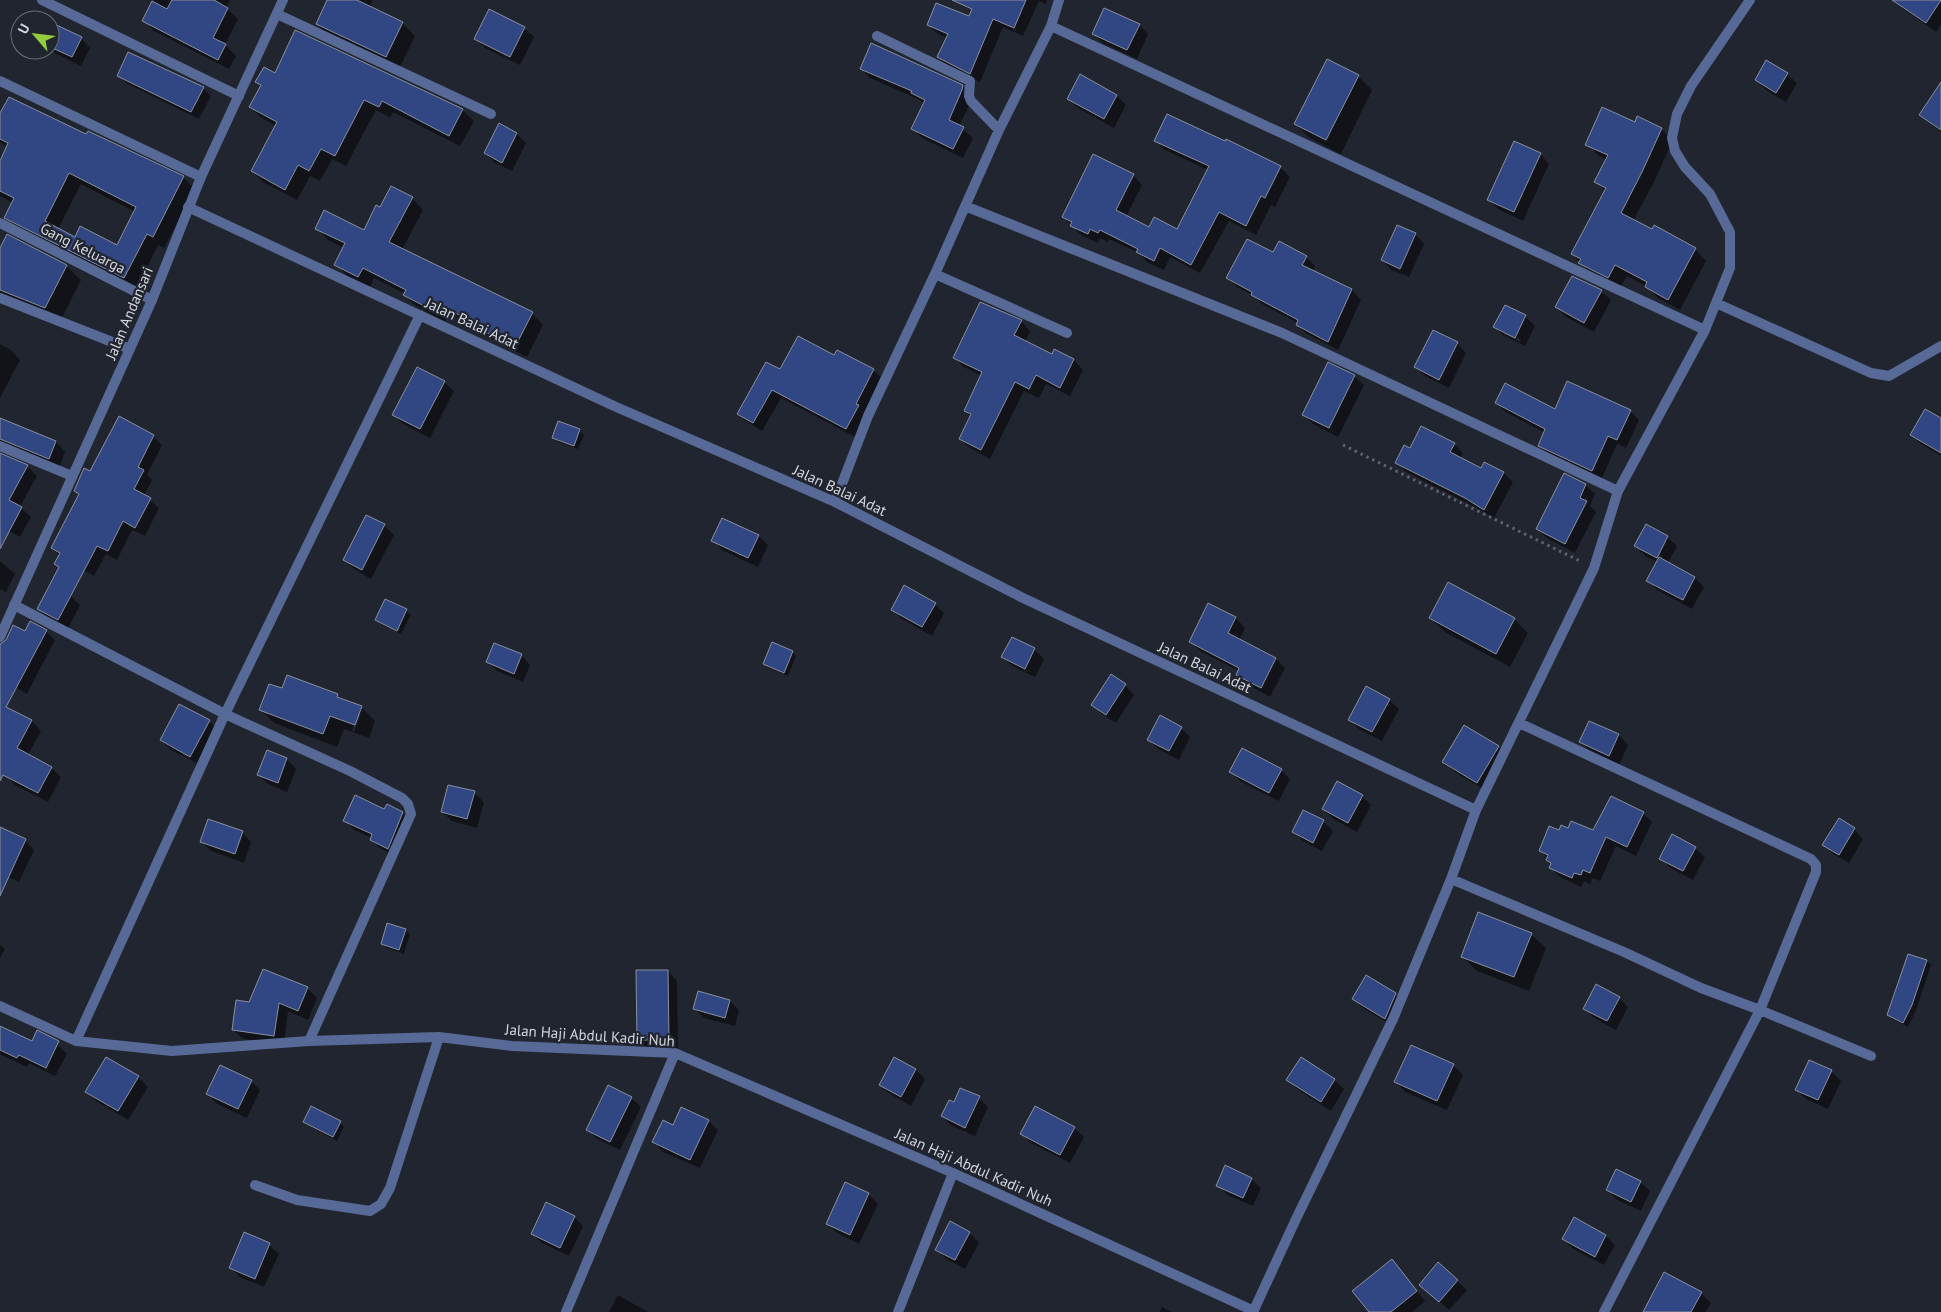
<svg xmlns="http://www.w3.org/2000/svg" width="1941" height="1312" font-family="'PT Sans',sans-serif">
<style>
.shadow{fill:#0007;fill-rule:evenodd}
.building{fill:#314784;stroke:#8a909c;fill-rule:evenodd}
.lines{fill:none;stroke-linecap:round;stroke-linejoin:round}
.path{stroke:#5e626a;stroke-width:3;stroke-dasharray:2.5 4;stroke-linecap:butt}
.minor{stroke:#576996;stroke-width:10}
.tertiary{stroke:#576996;stroke-width:10}
.labels{text-anchor:middle;dominant-baseline:central;stroke-width:4.5;stroke-linejoin:round;paint-order:stroke}
.street-label{font-size:15px;fill:#d3d6dc;stroke:#21252f}
</style>
<rect width="100%" height="100%" fill="#21252f"/>
<path class="shadow" d="M154,0H230L226,8L238,19L225,45L236,56L229,69L154,31L144,20Z
M329,0H373L369,7L402,23L415,36L399,69L329,37L317,24Z
M978,0H1047L1046,4L1039,1L1023,36L1003,27L980,82L948,67L939,57L947,38L938,34L928,25L970,18Z
M1893,0H1941V24L1936,32L1902,8Z
M1139,25L1148,34L1137,59L1103,43L1094,34Z
M524,28L534,37L520,65L485,48L475,38Z
M50,35L81,38L90,48L81,66L55,53L50,48Z
M861,68L962,86L972,96V100L959,126L973,138L963,158L922,138L912,128L924,104L918,99L870,78Z
M1787,74L1797,83L1786,102L1766,90L1756,80Z
M118,75L203,88L211,96L199,119L126,83Z
M275,75L462,110L474,121L460,146L393,112L390,118L376,110L346,166L332,159L320,181L310,176L297,200L263,182L252,171L276,126L262,118L250,107L261,87L257,82Z
M1358,76L1372,90L1341,154L1310,138L1295,124Z
M1941,87V132L1920,115Z
M1117,96L1126,105L1114,128L1078,108L1068,98Z
M0,116L86,136L183,177L195,189L164,248L158,245L136,289L18,229L6,217L13,203L0,196V163L8,147L0,142ZM81,184L135,212L117,247L75,239L58,229Z
M1635,124L1661,129L1673,140L1653,184L1633,221L1652,231L1654,227L1695,249L1706,261L1680,310L1658,298L1646,286L1627,276L1620,288L1591,274L1572,254L1606,191L1595,181L1607,160L1598,155L1587,144Z
M517,134L526,143L512,171L495,163L485,153Z
M1156,141L1280,167L1290,177L1275,207L1271,205L1256,235L1229,221L1200,273L1170,257L1164,270L1147,262L1139,253L1109,239L1108,242L1100,238L1098,243L1081,235L1063,217L1133,175L1142,185L1126,217L1149,228L1178,231L1208,170L1165,150Z
M1540,154L1549,164L1523,221L1498,209L1489,200Z
M412,198L423,210L402,250L532,313L543,325L527,357L482,335L474,327L449,314L445,322L416,306L404,295L405,294L374,278L370,287L347,276L336,264L344,248L328,240L317,228L364,231L381,209Z
M1415,234L1424,244L1409,277L1392,270L1382,260Z
M0,251L66,266L81,280L60,322L0,296Z
M1306,257L1315,266L1313,271L1352,290L1361,300L1338,350L1307,334L1297,325L1298,323L1262,304L1254,296L1237,287L1228,278Z
M1601,291L1611,300L1594,332L1566,317L1556,307Z
M1505,306L1525,316L1535,326L1525,346L1504,336L1495,327ZM1504,331L1521,340L1520,342L1504,334Z
M1021,321L1030,331L1025,342L1052,356L1055,351L1074,360L1083,370L1070,396L1046,384L1039,398L1024,391L990,459L970,448L960,439L971,417L965,410L982,376L964,367L954,358Z
M1457,343L1466,353L1449,388L1425,376L1416,367Z
M0,344L11,350L20,360L0,398Z
M835,357L873,370L882,378L855,437L781,398L762,431L747,422L738,414L780,371Z
M1354,376L1364,385L1338,437L1313,424L1303,414Z
M444,382L454,391L430,438L403,424L394,415Z
M1496,402L1555,411H1630L1639,420L1626,448L1617,444L1601,480L1549,455L1539,445L1545,433L1506,412Z
M0,419L56,442L65,452L59,468L0,448Z
M1941,419V456L1921,444L1911,435Z
M579,430L584,435L578,449L558,442L553,438Z
M153,436L162,445L147,475L152,480L144,496L159,508L145,536L132,530L117,560L106,554L94,576L61,557L52,548L80,495L75,490L91,472Z
M1454,444L1463,453L1460,458L1482,469L1485,463L1504,473L1513,482L1494,518L1475,507L1406,472L1397,463L1411,450Z
M0,452L27,466L37,476L20,507L31,517L20,537L0,526Z
M1585,485L1595,494L1590,506L1596,512L1575,553L1547,538L1537,529Z
M367,517L384,525L394,535L371,579L354,569L344,560Z
M759,536L768,545L758,567L722,550L713,540Z
M1667,537L1677,546L1668,563L1695,578L1704,587L1692,609L1657,590L1648,581L1658,562L1645,556L1636,546Z
M0,561L15,574L6,592L0,589Z
M50,586L71,596L80,605L68,629L48,618L38,609Z
M935,604L944,613L932,636L902,619L892,610Z
M1209,605L1236,618L1245,628L1239,640L1276,659L1285,668L1270,697L1247,684L1237,675L1239,671L1200,651L1190,641Z
M406,610L411,615L401,634L381,624L376,620Z
M1430,618L1514,619L1528,633L1510,667L1445,632Z
M46,631L55,640L27,694L11,685L0,671V649L25,633Z
M1034,649L1044,659L1035,677L1012,666L1003,657Z
M792,652L796,656L788,676L769,668L764,664Z
M521,655L530,665L523,682L497,671L488,662Z
M1125,685L1134,695L1116,723L1102,714L1093,705Z
M283,690L337,695L342,700L361,707L375,721L369,738L344,729L337,747L274,723L261,710ZM358,713H361L354,732L352,731Z
M1389,700L1399,709L1382,741L1359,729L1350,720Z
M0,705L32,721L41,731L28,755L51,768L61,777L48,802L15,785L6,775L0,760Z
M209,721L219,730L200,765L171,750L161,740Z
M1589,722L1619,735L1628,745L1619,765L1590,751L1580,742Z
M1181,728L1190,737L1179,760L1158,749L1148,739Z
M1498,747L1507,757L1487,791L1453,771L1444,761Z
M267,752L287,759L296,769L287,792L268,784L258,775Z
M1281,770L1290,779L1279,801L1240,781L1231,771Z
M474,793L484,802L477,828L452,821L442,812Z
M1362,796L1371,805L1357,832L1333,819L1323,809Z
M385,811L402,813L412,822L397,857L381,849L371,840L372,838L354,830L345,820Z
M1304,811L1323,821L1333,831L1322,851L1303,841L1293,831Z
M1643,813L1652,822L1636,856L1616,846L1600,881L1593,878L1590,884L1584,881L1581,887L1560,877L1551,868L1552,864L1540,850L1559,832H1594Z
M0,829L25,840L34,850L19,882L8,877L0,892Z
M1854,829L1863,839L1849,863L1833,854L1824,845Z
M242,832L251,842L244,863L211,851L202,842Z
M1695,848L1705,857L1693,880L1670,868L1661,858Z
M388,925L406,930L410,934L404,954L387,948L382,944Z
M1531,934L1546,948L1529,991L1477,971L1462,956Z
M0,945L5,949L0,958Z
M1927,961L1931,965L1916,1010L1908,1027L1892,1019L1888,1015Z
M264,971L308,989L317,998L308,1020L288,1011L284,1045L243,1039L233,1030L250,1003Z
M668,971L677,981L678,1049H648L638,1040Z
M699,992L730,1001L739,1010L735,1026L704,1018L694,1008Z
M1395,994L1405,1004L1394,1027L1363,1008L1354,999Z
M1619,998L1628,1007L1616,1030L1594,1018L1585,1009Z
M0,1028L32,1042L57,1044L67,1054L55,1076L29,1063L27,1067L1,1055L0,1054Z
M895,1058L916,1070L925,1079L911,1106L890,1094L880,1085Z
M1453,1065L1463,1075L1447,1110L1405,1092L1396,1082Z
M1831,1071L1841,1081L1828,1109L1806,1099L1797,1090Z
M138,1077L148,1087L128,1120L96,1101L87,1092Z
M1288,1080H1334L1344,1089L1331,1111L1297,1089Z
M251,1081L260,1090L247,1118L217,1104L208,1094Z
M631,1098L641,1107L620,1150L597,1139L588,1130Z
M979,1098L988,1107L975,1136L952,1126L942,1116L955,1103Z
M708,1121L718,1130L700,1168L663,1152L654,1142L674,1126Z
M304,1122H340L344,1127L337,1141L309,1126Z
M1074,1128L1084,1137L1070,1163L1031,1143L1022,1133Z
M1251,1179L1261,1188L1253,1206L1227,1195L1218,1185Z
M1640,1182L1650,1191L1641,1211L1617,1200L1608,1190Z
M868,1194L878,1204L859,1244L837,1233L827,1223Z
M574,1217L583,1226L569,1256L542,1243L532,1234Z
M951,1223L970,1233L979,1243L965,1269L946,1259L937,1249Z
M1606,1236L1615,1245L1604,1265L1573,1249L1564,1239Z
M269,1245L279,1254L264,1287L240,1277L230,1267Z
M1401,1271L1425,1301L1412,1312H1371Z
M1457,1281L1467,1290L1449,1310L1430,1294Z
M1701,1293L1711,1303L1706,1312H1644Z
M618,1295L648,1312H609Z
M1162,1307L1172,1312H1159Z"/>
<path class="building" d="M172,0H214L228,8L213,38L226,44L218,60L142,21L152,1L167,9Z
M327,0H357L403,22L386,57L316,24Z
M952,0H1026L1014,28L993,19L970,74L937,57L948,34L927,25L936,3L969,16L972,9Z
M1892,0H1941L1926,23Z
M1104,8L1140,24L1127,50L1092,34Z
M489,9L525,27L510,57L474,39Z
M50,22L82,37L72,57L50,47Z
M295,30L463,109L449,136L382,101L379,107L364,100L335,156L321,149L309,171L298,165L285,190L251,171L277,122L249,107L261,85L255,82L264,67L275,73Z
M871,43L963,85L962,90L949,120L964,127L953,149L911,129L925,100L911,93L912,91L860,69Z
M128,52L204,87L191,112L117,76Z
M1327,59L1359,75L1326,140L1294,124Z
M1766,60L1788,73L1776,93L1755,80Z
M1080,74L1117,95L1104,119L1067,99Z
M1941,82V130L1919,115Z
M9,97L86,134L88,131L184,176L153,237L147,234L124,278L4,218L14,198L0,191V161L8,143L0,139V113ZM69,173L136,207L117,245L80,226L75,237L45,221Z
M1602,107L1635,122L1637,116L1662,128L1642,172L1621,213L1652,229L1654,225L1696,248L1668,300L1645,287L1647,282L1615,265L1608,278L1578,263L1581,259L1571,254L1606,188L1594,182L1608,155L1585,145Z
M1167,114L1225,141L1226,139L1281,166L1265,198L1261,196L1246,226L1219,212L1191,265L1160,248L1154,261L1136,252L1138,249L1100,230L1098,233L1090,229L1088,234L1070,226L1072,222L1062,217L1093,154L1134,174L1116,210L1149,227L1154,217L1177,229L1209,166L1154,141Z
M499,123L517,133L502,163L484,153Z
M1514,141L1541,153L1514,212L1487,200Z
M391,186L413,197L389,242L533,312L515,347L470,324L471,321L437,304L434,311L403,295L406,290L363,268L358,277L334,265L345,243L315,229L324,210L364,230L376,205L380,207Z
M1397,225L1416,233L1400,269L1381,260Z
M7,234L67,265L45,308L0,290V248Z
M1247,239L1273,252L1279,241L1307,256L1302,265L1352,289L1328,342L1296,325L1298,320L1251,295L1252,292L1226,278Z
M1572,276L1602,290L1584,323L1555,307Z
M980,302L1022,320L1014,335L1052,354L1054,349L1074,359L1060,388L1036,375L1029,389L1015,382L981,450L959,439L971,414L964,411L982,372L953,358Z
M1505,305L1526,315L1515,338L1493,327Z
M1433,330L1458,342L1439,380L1414,367Z
M798,336L834,355L837,350L874,369L856,404L859,405L846,429L772,390L753,423L737,414L766,362L780,369Z
M1328,362L1355,375L1329,428L1302,415Z
M417,367L445,381L420,429L392,415Z
M1567,381L1631,410L1617,440L1608,436L1592,471L1538,446L1545,429L1495,403L1505,383L1555,409Z
M1925,409L1941,418V453L1910,435Z
M119,416L154,435L138,467L144,470L134,489L151,498L135,528L123,521L108,551L97,546L58,620L37,609L59,567L54,564L60,553L51,548L79,494L74,491L84,468L90,471Z
M0,418L56,441L49,459L0,439Z
M558,421L580,429L574,446L552,438Z
M1421,426L1455,443L1450,452L1481,468L1484,462L1504,472L1484,510L1465,498L1395,463L1404,445L1410,448Z
M0,453L28,465L9,500L22,507L0,549Z
M1564,473L1586,484L1580,498L1587,501L1565,544L1536,529Z
M366,515L385,524L362,570L343,560Z
M722,518L759,535L748,558L711,541Z
M1646,524L1668,536L1657,558L1634,546Z
M1659,557L1695,577L1683,600L1646,581Z
M1448,582L1515,618L1496,654L1429,618Z
M904,585L936,603L922,627L891,610Z
M385,599L407,609L397,631L375,620Z
M1208,603L1236,617L1228,633L1276,658L1261,688L1236,675L1239,668L1189,642Z
M30,621L47,630L6,707L32,720L17,748L52,767L38,793L3,775L0,781V644L6,640L13,625L25,631Z
M1012,637L1035,648L1025,669L1001,657Z
M772,642L793,651L784,673L763,664Z
M494,643L522,654L514,674L486,662Z
M1111,674L1126,684L1106,715L1091,705Z
M287,675L338,694L337,697L362,706L355,725L330,716L323,734L259,710L269,684L282,688Z
M1366,686L1390,699L1372,732L1348,720Z
M179,704L210,720L190,757L160,740Z
M1160,715L1182,727L1169,751L1147,740Z
M1589,721L1619,734L1609,756L1579,742Z
M1464,725L1499,746L1477,783L1442,762Z
M1242,748L1282,769L1269,793L1229,772Z
M267,750L287,758L278,783L257,775Z
M1337,781L1363,795L1348,823L1322,809Z
M448,785L475,791L467,819L441,812Z
M355,795L384,809L387,804L403,812L388,849L370,840L372,834L343,821Z
M1611,796L1644,812L1627,847L1606,837L1590,873L1583,870L1581,875L1574,873L1572,878L1549,868L1551,863L1546,860L1548,855L1539,851L1549,826L1559,830L1561,825L1568,828L1571,821L1593,830Z
M1303,810L1324,820L1313,843L1292,832Z
M1839,818L1855,828L1839,855L1822,845Z
M208,819L243,831L235,854L200,842Z
M0,827L26,839L0,896Z
M1672,834L1696,847L1683,871L1659,859Z
M1478,912L1532,933L1514,977L1461,957Z
M387,923L406,929L399,950L381,944Z
M1908,954L1927,960L1912,1005L1903,1023L1887,1015Z
M263,969L308,987L298,1011L279,1003L274,1036L232,1030L236,1000L249,1002Z
M636,970H668L669,1040H637Z
M1366,975L1396,993L1385,1019L1352,999Z
M1596,984L1620,997L1607,1021L1583,1009Z
M698,991L730,1000L725,1018L693,1009Z
M0,1026L32,1041L37,1030L59,1041L46,1068L19,1055L17,1058L0,1050Z
M1411,1045L1454,1064L1437,1101L1394,1082Z
M106,1057L139,1076L118,1111L85,1092Z
M894,1057L916,1069L901,1097L879,1085Z
M1301,1057L1335,1079L1321,1102L1286,1080Z
M1809,1060L1832,1070L1818,1100L1795,1090Z
M220,1065L252,1080L238,1109L206,1094Z
M608,1085L632,1097L610,1142L586,1130Z
M960,1088L980,1096L965,1128L941,1116L949,1100L954,1102Z
M311,1106L341,1121L333,1137L303,1122Z
M1035,1106L1075,1127L1060,1155L1020,1134Z
M681,1107L709,1120L690,1160L652,1142L663,1120L673,1125Z
M1225,1165L1252,1178L1243,1198L1216,1186Z
M1616,1169L1641,1181L1631,1202L1606,1190Z
M845,1182L869,1193L850,1235L826,1224Z
M546,1202L575,1216L560,1248L531,1234Z
M1574,1217L1606,1235L1595,1257L1562,1239Z
M950,1221L970,1232L955,1260L935,1250Z
M244,1232L270,1243L255,1279L229,1268Z
M1392,1259L1417,1291L1391,1312H1369L1352,1291Z
M1438,1262L1458,1280L1439,1302L1419,1285Z
M1664,1272L1702,1292L1691,1312H1643Z"/>
<g class="lines">
<path class="path" d="M1343,445L1580,561"/>
<path class="minor" d="M42,0L239,96
M277,14L491,114
M1051,26L1705,330
M877,36L970,81L969,96L971,101L999,130
M0,81L201,177
M965,206L1282,333L1618,491
M188,207L614,406L835,502L1023,598L1476,810
M0,223L152,300
M935,274L1067,333
M0,298L130,349
M1716,303L1871,373L1889,376L1941,346
M0,446L72,476
M835,502L868,416L935,274L999,130L1051,26L1059,0
M14,605L225,714L350,771L402,798L408,804L411,814L309,1041
M1519,723L1811,859L1816,865V872L1760,1010L1604,1312
M1451,879L1624,952L1701,988L1760,1010L1871,1056
M0,1006L76,1041L172,1051L309,1041L439,1037L512,1046L675,1053L953,1173L1254,1311
M76,1041L225,714L420,315
M255,1185L297,1200L370,1211L381,1204L390,1188L439,1037
M566,1312L675,1053
M898,1312L953,1173
M1253,1312L1296,1219L1393,1019L1451,879L1476,810L1594,568L1618,491L1705,330L1730,268V232L1710,194L1685,167L1675,151L1672,138L1677,114L1691,86L1750,0"/>
<path class="tertiary" d="M0,637L152,300L201,177L283,0"/>
</g>
<g class="labels">
<g class="street-label">
<text transform="translate(83 248) rotate(27)">Gang Keluarga</text>
<text transform="translate(129 313) rotate(-67)">Jalan Andansari</text>
<text transform="translate(472 323) rotate(25)">Jalan Balai Adat</text>
<text transform="translate(840 490) rotate(25)">Jalan Balai Adat</text>
<text transform="translate(1205 667) rotate(25)">Jalan Balai Adat</text>
<text transform="translate(590 1035) rotate(4)">Jalan Haji Abdul Kadir Nuh</text>
<text transform="translate(974 1167) rotate(24)">Jalan Haji Abdul Kadir Nuh</text>
</g>
</g>
<g transform="translate(35 35) rotate(298)"><circle r="24" fill="#21252f" stroke="#686c74"/>
<path d="M0-4L9 19L0 12L-9 19Z" fill="#93cd3d"/>
<text y="-8" font-size="14" font-weight="bold" text-anchor="middle" fill="#d3d6dc">U</text>
</g>
</svg>
